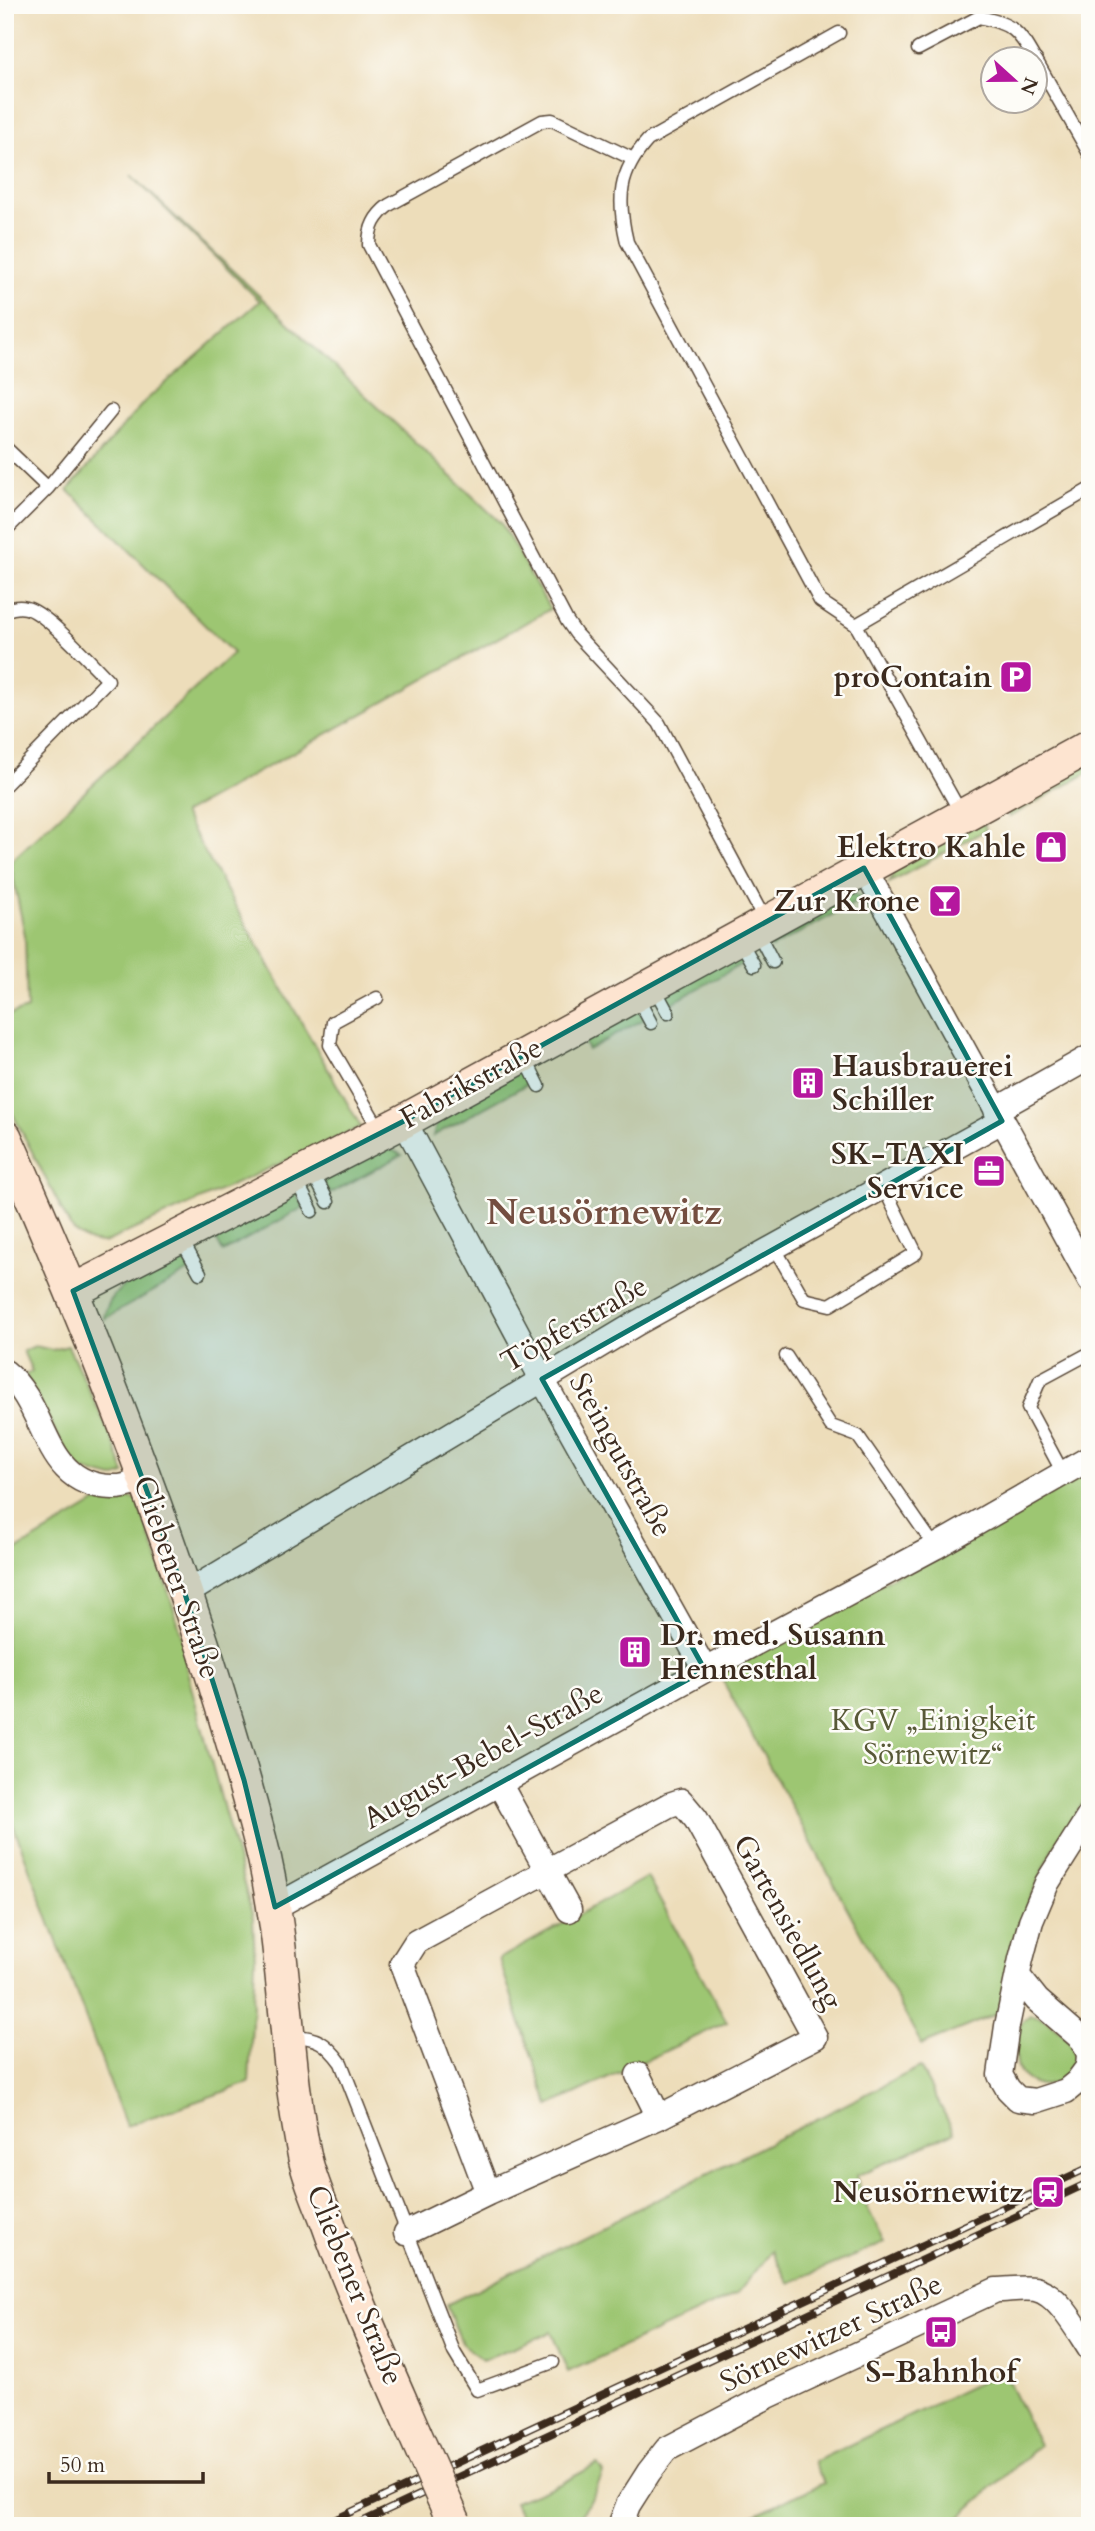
<svg xmlns="http://www.w3.org/2000/svg" width="1095" height="2531" font-family="Cardo,serif">
<style>
.green{fill:#9dc672;stroke:#6c7848;stroke-width:2}
.lines{fill:none;stroke-linecap:round;stroke-linejoin:round}
.lane-casing{stroke:#564535;stroke-width:15}
.street-casing{stroke:#564535;stroke-width:27}
.secondary-casing{stroke:#564535;stroke-width:36}
.lane{stroke:#fff;stroke-width:12}
.street{stroke:#fff;stroke-width:24}
.secondary{stroke:#fde4d0;stroke-width:33}
.rail-casing{stroke:#3b2a1e;stroke-width:8}
.rail{stroke:#fdfcf7;stroke-width:5;stroke-dasharray:16;stroke-linecap:butt}
.secondary-bridge-casing{stroke:#564535;stroke-width:36;stroke-linecap:butt}
.secondary-bridge{stroke:#fde4d0;stroke-width:33}
.marked{fill:#0f766e;fill-opacity:0.2;stroke:#0f766e;stroke-width:5;stroke-linejoin:round}
.labels{text-anchor:middle;dominant-baseline:central;stroke-width:5;stroke-linejoin:round;paint-order:stroke}
.poi-label{font-size:30px;font-weight:bold;fill:#3b2a1e;stroke:#fdfcf7;text-anchor:end}
.street-label{font-size:30px;fill:#3b2a1e;stroke:#fdfcf7}
.park-label{font-size:30px;fill:#585937;stroke:#fdfcf7}
.district-label{font-size:37px;font-weight:bold;fill:#744e40;stroke:#fdfcf7}
</style>
<rect width="100%" height="100%" fill="#fdfcf7"/>
<filter id="ink" filterUnits="userSpaceOnUse"><feTurbulence type="fractalNoise" baseFrequency=".0143" numOctaves="2"/><feDisplacementMap in="SourceGraphic" scale="14" xChannelSelector="R" yChannelSelector="G"/><feConvolveMatrix kernelMatrix="1 2 1 2 8 2 1 2 1" color-interpolation-filters="sRGB"/></filter>
<filter id="wash" filterUnits="userSpaceOnUse"><feTurbulence type="fractalNoise" baseFrequency=".00686" numOctaves="4" result="noise"/><feDisplacementMap in="SourceGraphic" scale="28" xChannelSelector="R" yChannelSelector="G"/><feGaussianBlur stdDeviation="1.57" result="paint"/><feColorMatrix in="noise" values="0 0 0 0 0 0 0 0 0 0 0 0 0 0 0 0 0 1.4 0 .05"/><feComposite in="paint" operator="in"/></filter>
<g filter="url(#wash)">
<rect width="100%" height="100%" fill="#edddba"/>
<path class="green" d="M131,175L501,523L550,609L183,814L361,1127L104,1243C90,1243 79,1238 70,1226L5,1099V1016L27,1009L25,935L10,862L233,653L68,490L144,402L260,301Z
M1084,763L1089,772L1009,817L1004,807Z
M982,819L986,830L889,883L894,871Z
M853,894L862,899L771,948L764,935L844,895Z
M739,949L747,961L669,1005L662,992Z
M636,1005L644,1019L588,1050L580,1036Z
M524,1067L531,1082L433,1136L438,1120Z
M386,1147L402,1155L329,1194L321,1177Z
M294,1191L304,1207L223,1252L214,1235Z
M181,1252L191,1270L104,1319C108,1284 153,1267 181,1252Z
M35,1346L52,1350L68,1346L111,1436L125,1474L113,1478L75,1468L25,1375L32,1371L23,1351Z
M1090,1467V1792L1054,1847L1017,1928L999,2013L922,2045L719,1674Z
M109,1495L137,1499L164,1577L187,1653L186,1667L253,1918L255,1961L249,2083L126,2126L5,1803V1557Z
M647,1877L727,2022L549,2106L499,1959Z
M1030,2015C1041,2015 1046,2020 1053,2026C1059,2031 1066,2035 1069,2041C1088,2070 1049,2100 1024,2077C1012,2067 1015,2034 1022,2022C1024,2019 1028,2017 1030,2015Z
M920,2067L954,2132L856,2176L867,2207L885,2243L789,2283L772,2251L737,2294L568,2372L551,2332L482,2360L462,2343L446,2305Z
M1003,2371L1039,2445L950,2526H729L824,2483L814,2462Z
M597,2464L603,2473C596,2490 585,2520 564,2526C553,2529 537,2526 525,2526L514,2502L560,2484Z"/>
</g>
<g filter="url(#ink)">
<g class="lines">
<defs>
<path id="lane" d="M839,33L648,140C618,173 617,200 627,242L820,601L856,625
M918,49L979,17C1013,24 1018,30 1035,60
M1036,60L1090,155
M631,158L552,120L542,121L389,205C375,216 369,227 369,245L567,621L576,634L659,723L766,922
M5,447L48,488
M5,531L48,488L111,411
M5,611C11,608 19,606 26,608C45,611 92,664 108,680L5,785
M962,815L856,625L1090,489
M757,931L773,962
M740,940L754,965
M654,987L668,1013
M637,997L651,1023
M377,998L333,1022L330,1045L381,1132
M525,1058L539,1086
M311,1169L328,1202
M295,1178L312,1211
M180,1237L200,1273
M774,1247L804,1299L830,1305L916,1253L883,1186
M786,1356L831,1426L858,1436L935,1547
M1063,1473L1028,1408L1040,1380L1090,1353
M291,2035C317,2038 325,2041 341,2063L454,2352L477,2390L553,2362"/>
<path id="street" d="M864,868L1090,1280
M996,1110L1090,1057
M404,1121L542,1379L705,1670
M5,1372C50,1408 41,1486 113,1487C123,1488 134,1483 144,1480
M185,1594L637,1323L1002,1121
M499,1783L569,1910
M275,1907L705,1670L935,1547L1090,1458
M1018,1976L1037,2000L1083,2040L1089,2054L1088,2067L1077,2082L1066,2091L1035,2101L1018,2099L1008,2089L1000,2075L1007,2026L1021,1959L1031,1921L1047,1883L1090,1815
M638,2075L659,2117
M406,2233L488,2193L659,2117L815,2037L696,1819L681,1801L669,1805L416,1942L402,1964L488,2193
M620,2526L628,2505L649,2472L667,2449L768,2396L996,2290C1008,2290 1023,2287 1035,2289C1058,2293 1078,2331 1090,2349"/>
<path id="secondary" d="M5,1137C106,1363 197,1600 260,1840C287,1944 283,2053 305,2158C310,2180 320,2202 328,2223C353,2294 384,2363 414,2432
M73,1291L404,1121L1090,746"/>
</defs>
<use href="#lane" class="lane-casing"/>
<use href="#street" class="street-casing"/>
<use href="#secondary" class="secondary-casing"/>
<use href="#lane" class="lane"/>
<use href="#street" class="street"/>
<use href="#secondary" class="secondary"/>
<defs>
<path id="rail" d="M321,2526L1090,2167
M353,2526L1090,2182"/>
</defs>
<use href="#rail" class="rail-casing"/>
<use href="#rail" class="rail"/>
<defs>
<path id="secondary-bridge" d="M414,2432L454,2522"/>
</defs>
<use href="#secondary-bridge" class="secondary-bridge-casing"/>
<use href="#secondary-bridge" class="secondary-bridge"/>
</g>
</g>
<path class="marked" d="M864,868L1002,1121L542,1379L705,1670L275,1907L244,1780L185,1594L73,1291L404,1121Z"/>
<defs>
<symbol id="parking-square" viewBox="-11 -11 22 22"><rect x="-9" y="-9" width="18" height="18" rx="4" fill="#b5179e" stroke="#fdfcf7"/><path d="M-3.5-5.5H1a3.5 3.5 0 0 1 0 7H-1V5.5H-3.5ZM-1-3.4V-.6H.8a1.4 1.4 0 0 0 0-2.8Z" fill="#fff"/></symbol>
<symbol id="shop-square" viewBox="-11 -11 22 22"><rect x="-9" y="-9" width="18" height="18" rx="4" fill="#b5179e" stroke="#fdfcf7"/><path d="M-5-2.5h2.3a2.7 3.5 0 0 1 5.4 0H5L5.5 6h-11ZM-1.5-2.5h3a1.5 2.3 0 0 0-3 0Z" fill="#fff"/></symbol>
<symbol id="bar-square" viewBox="-11 -11 22 22"><rect x="-9" y="-9" width="18" height="18" rx="4" fill="#b5179e" stroke="#fdfcf7"/><path d="M-6-5H6L.8 .8V4.5H3.5V6h-7V4.5H-.8V.8Z" fill="#fff"/></symbol>
<symbol id="building-square" viewBox="-11 -11 22 22"><rect x="-9" y="-9" width="18" height="18" rx="4" fill="#b5179e" stroke="#fdfcf7"/><path d="M-4-6H4V6H1V3H-1V6H-4ZM-2.5-4.3h1.7v1.8h-1.7ZM.8-4.3h1.7v1.8H.8ZM-2.5-1h1.7V.8h-1.7ZM.8-1h1.7V.8H.8Z" fill="#fff"/></symbol>
<symbol id="office-square" viewBox="-11 -11 22 22"><rect x="-9" y="-9" width="18" height="18" rx="4" fill="#b5179e" stroke="#fdfcf7"/><path d="M-6-3h4V-5.5h4V-3h4V5H-6ZM-1-4.5V-3h2v-1.5ZM-6 0V1H6V0Z" fill="#fff"/></symbol>
<symbol id="station-square" viewBox="-11 -11 22 22"><rect x="-9" y="-9" width="18" height="18" rx="4" fill="#b5179e" stroke="#fdfcf7"/><path d="M-3-6H3Q5-6 5-4V2Q5 4 3 4L4.5 6H3L1.5 4h-3L-3 6H-4.5L-3 4Q-5 4-5 2V-4Q-5-6-3-6ZM-3.5-4v3h7v-3ZM-3.5 1v1.5H-2V1ZM2 1v1.5H3.5V1Z" fill="#fff"/></symbol>
<symbol id="bus-square" viewBox="-11 -11 22 22"><rect x="-9" y="-9" width="18" height="18" rx="4" fill="#b5179e" stroke="#fdfcf7"/><path d="M-5-6H5V4H4V6H2V4H-2V6H-4V4H-5ZM-3.5-4V0h7V-4ZM-3.5 1.2v1.5H-2V1.2ZM2 1.2v1.5H3.5V1.2Z" fill="#fff"/></symbol>
</defs>
<g fill-rule="evenodd">
<use href="#parking-square" x="997" y="658" width="38" height="38"/>
<use href="#shop-square" x="1032" y="828" width="38" height="38"/>
<use href="#bar-square" x="926" y="882" width="38" height="38"/>
<use href="#building-square" x="789" y="1064" width="38" height="38"/>
<use href="#office-square" x="970" y="1152" width="38" height="38"/>
<use href="#building-square" x="616" y="1633" width="38" height="38"/>
<use href="#station-square" x="1029" y="2173" width="38" height="38"/>
<use href="#bus-square" x="922" y="2313" width="38" height="38"/>
</g>
<g class="labels">
<g class="poi-label">
<text x="992" y="677">proContain</text>
<text x="1026" y="847">Elektro Kahle</text>
<text x="920" y="901">Zur Krone</text>
<text x="832" y="1066" text-anchor="start">Hausbrauerei<tspan x="832" dy="34">Schiller</tspan></text>
<text x="964" y="1154">SK-TAXI<tspan x="964" dy="34">Service</tspan></text>
<text x="660" y="1635" text-anchor="start">Dr. med. Susann<tspan x="660" dy="34">Hennesthal</tspan></text>
<text x="1024" y="2192">Neusörnewitz</text>
<text x="941" y="2372" text-anchor="middle">S-Bahnhof</text>
</g>
<g class="street-label">
<text transform="translate(471 1083) rotate(-29)">Fabrikstraße</text>
<text transform="translate(574 1324) rotate(-30)">Töpferstraße</text>
<text transform="translate(621 1455) rotate(61)">Steingutstraße</text>
<text transform="translate(177 1577) rotate(71)">Cliebener Straße</text>
<text transform="translate(483 1756) rotate(-29)">August-Bebel-Straße</text>
<text transform="translate(788 1922) rotate(61)">Gartensiedlung</text>
<text transform="translate(355 2285) rotate(68)">Cliebener Straße</text>
<text transform="translate(831 2333) rotate(-25)">Sörnewitzer Straße</text>
</g>
<g class="park-label">
<text x="933" y="1720">KGV „Einigkeit<tspan x="933" dy="34">Sörnewitz“</tspan></text>
</g>
<g class="district-label">
<text x="604" y="1212">Neusörnewitz</text>
</g>
</g>
<rect width="1095" height="2531" fill="none" stroke="#fdfcf7" stroke-width="28"/>
<g transform="translate(1014 80) rotate(111)"><circle r="33" fill="#fdfcf7" stroke="#afa8a0" stroke-width="2"/>
<path d="M0-5L12 26L0 18L-12 26Z" fill="#b5179e"/>
<text y="-10" font-size="19" font-weight="bold" text-anchor="middle" fill="#3b2a1e">N</text>
</g>
<path d="M49 2472v10h154v-10" fill="none" stroke="#3b2a1e" stroke-width="3.5"/>
<text x="60" y="2472" font-size="21" fill="#3b2a1e" stroke="#fdfcf7" stroke-width="5" paint-order="stroke">50 m</text>
</svg>
